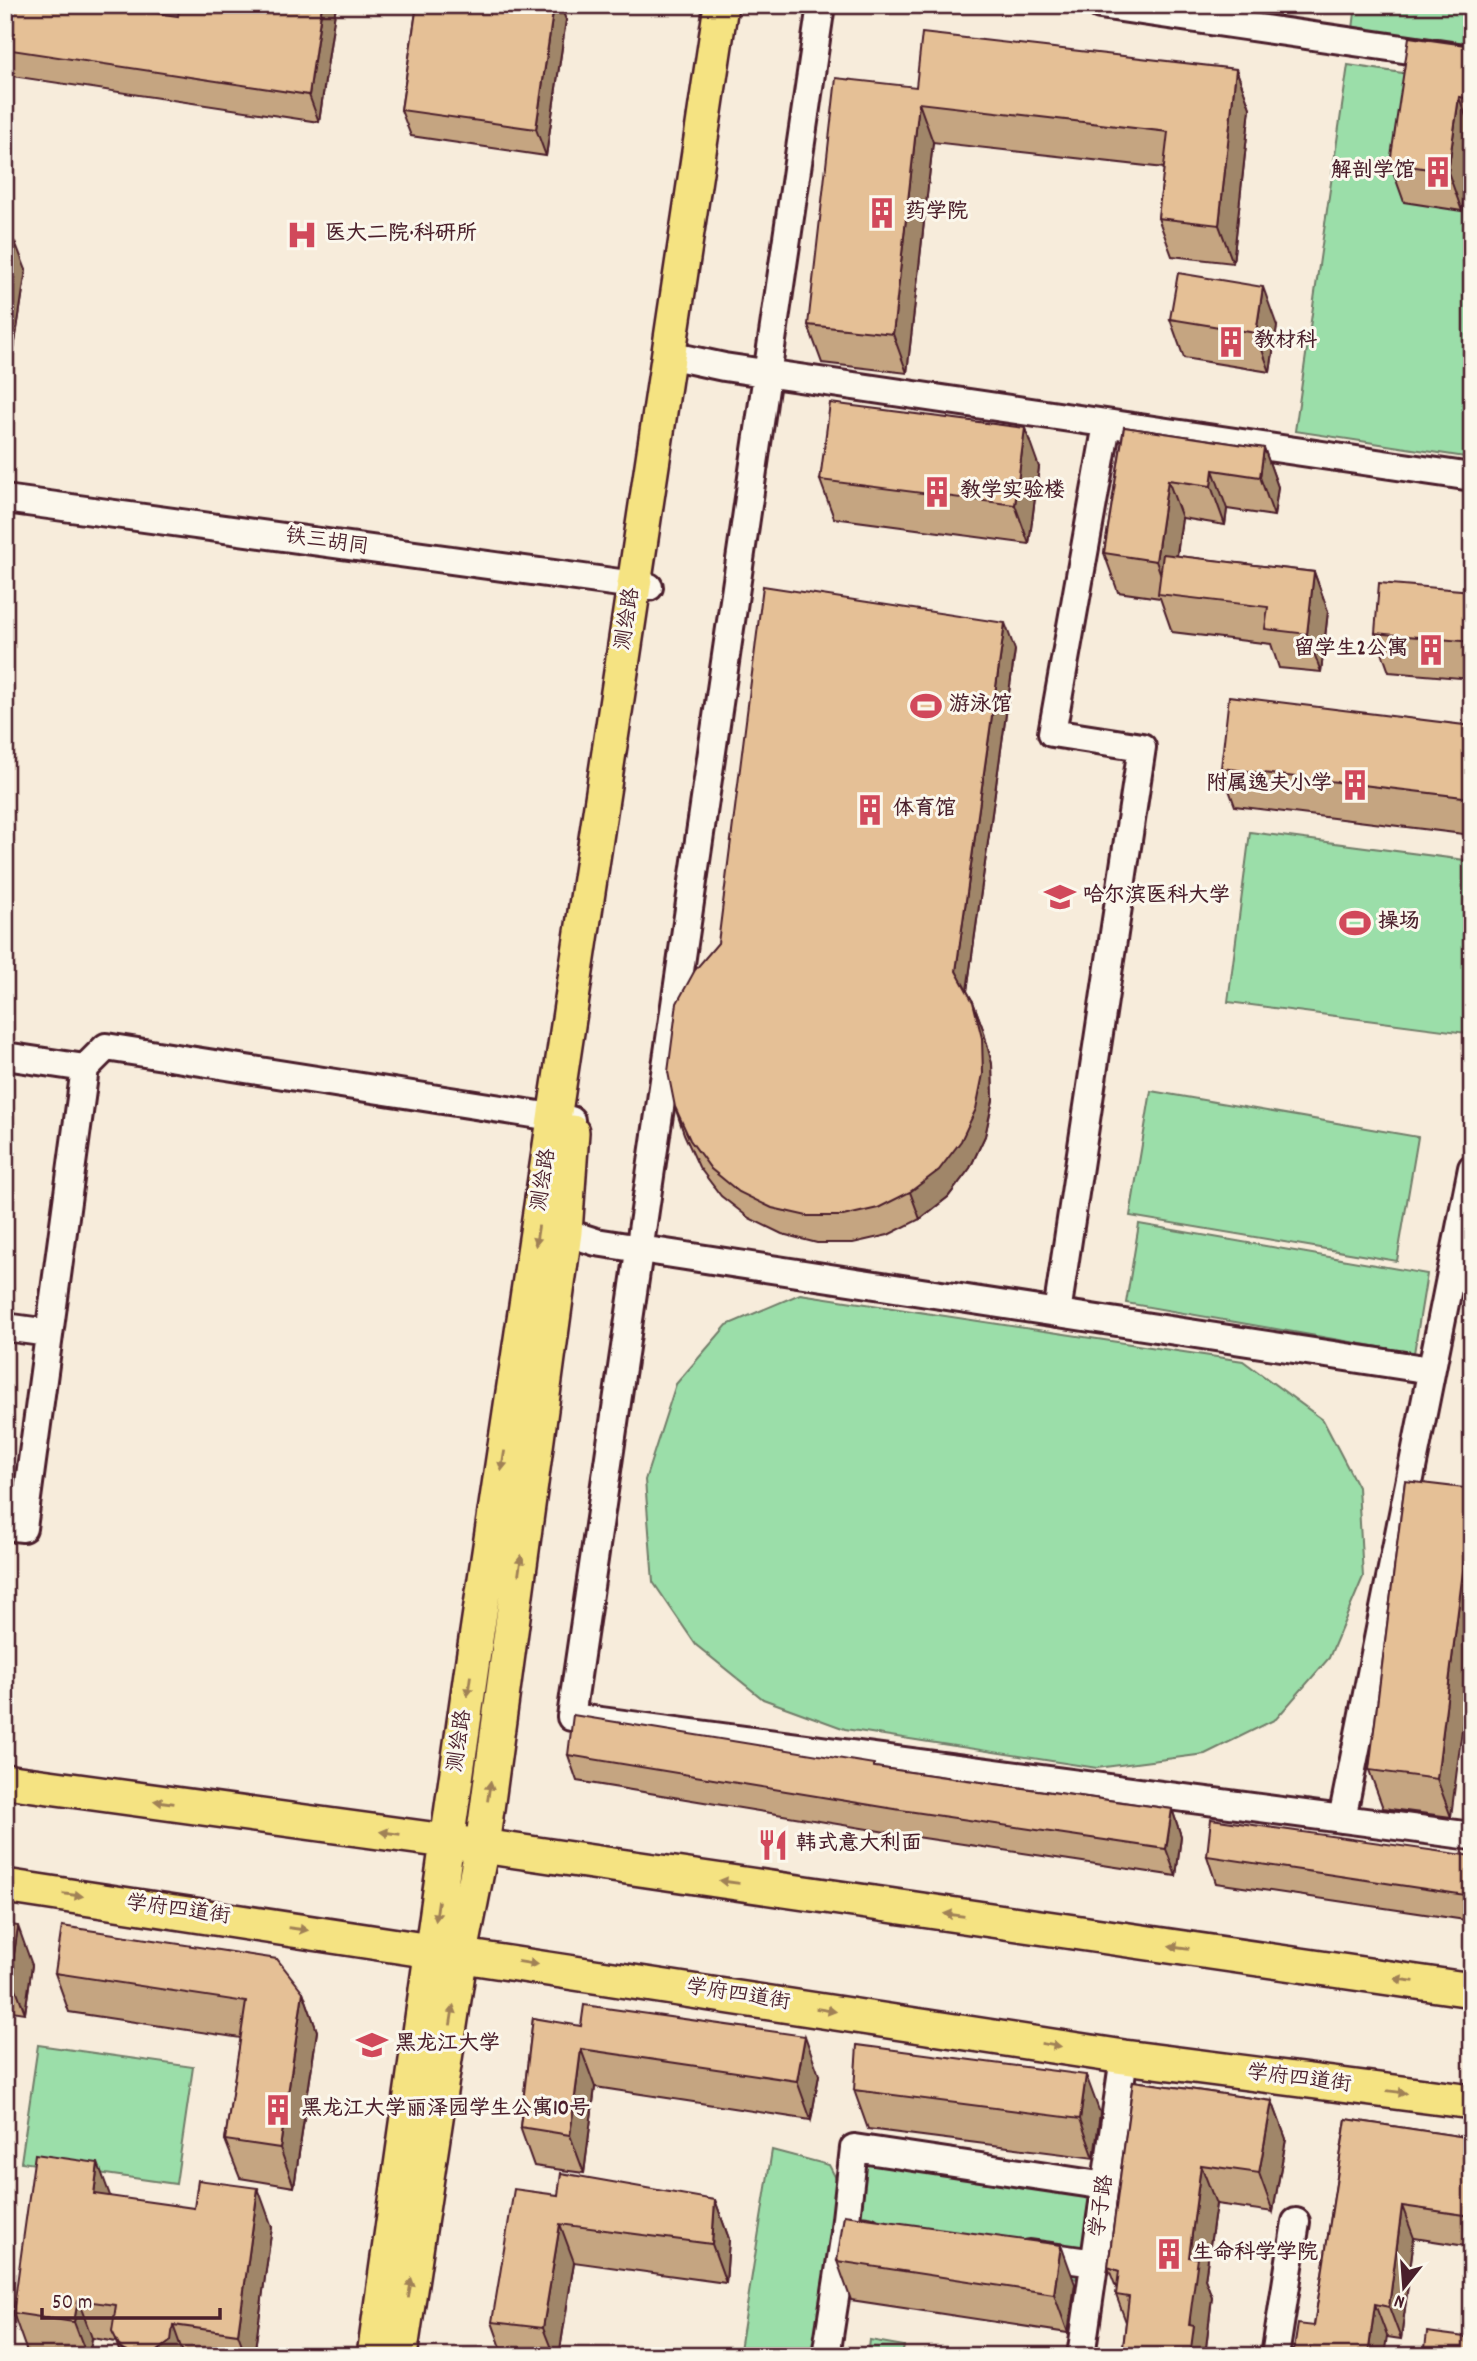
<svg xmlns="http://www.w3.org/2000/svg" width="1477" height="2361" font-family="Dekko,'LXGW WenKai TC',sans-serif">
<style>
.green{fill:#9bdea9;stroke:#727e6a;stroke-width:2}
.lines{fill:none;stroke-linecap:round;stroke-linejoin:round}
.minor-casing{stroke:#4a1f2b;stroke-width:32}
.major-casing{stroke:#4a1f2b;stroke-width:38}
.minor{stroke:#fbf7ec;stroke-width:26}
.major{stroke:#f5e382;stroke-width:33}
.wall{fill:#c5a581;stroke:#4a1f2b;stroke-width:2}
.shaded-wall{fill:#a08669;stroke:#4a1f2b;stroke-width:2}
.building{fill:#e5c096;stroke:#4a1f2b;stroke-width:2}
.oneway{fill:#a08156}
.labels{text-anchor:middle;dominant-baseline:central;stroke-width:6;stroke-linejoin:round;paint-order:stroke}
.poi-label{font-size:21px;font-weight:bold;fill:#4a1f2b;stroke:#fbf7ec;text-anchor:start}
.street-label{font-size:21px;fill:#4a1f2b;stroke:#fbf7ec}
</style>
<rect width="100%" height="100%" fill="#f7ecdb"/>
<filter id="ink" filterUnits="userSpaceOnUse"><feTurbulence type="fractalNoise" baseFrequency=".0143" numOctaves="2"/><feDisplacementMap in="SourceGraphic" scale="14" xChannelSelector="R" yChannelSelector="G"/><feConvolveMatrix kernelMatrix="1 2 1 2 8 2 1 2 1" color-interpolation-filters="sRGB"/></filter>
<g filter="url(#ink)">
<path class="green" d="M1356,5H1472V45L1353,29Z
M1348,65L1423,76L1462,211L1472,143V458L1295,431Z
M1250,832L1472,861V985L1466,1033L1228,1002Z
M1151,1091L1418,1137L1397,1261L1130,1216Z
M1139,1224L1427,1274L1414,1353L1126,1303Z
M800,1294L1243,1361L1323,1420L1358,1487L1363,1577L1329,1658L1276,1719L1205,1754L1097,1768L845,1729L763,1699L696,1645L653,1582L645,1480L676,1384L727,1325Z
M38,2045L193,2067L176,2184L21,2162Z
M772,2150L829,2165L844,2194L818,2356H739Z
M862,2156L1090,2190L1079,2279L853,2247Z
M870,2340L904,2346L902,2356H868Z"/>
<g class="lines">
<defs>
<path id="minor" d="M821,5L571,1717L1472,1836
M1100,5L1472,59
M682,358L724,367L1472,477
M5,499L649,587
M5,1056L85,1068L106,1047L571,1120
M565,1232L596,1242L640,1249L1431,1370
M1057,1313L1142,747L1052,733L1107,424
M5,1327L49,1333
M5,1526L23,1528L85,1068
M1342,1819L1472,1168
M868,2231L845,2228L854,2148L1106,2186
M1030,2254L1095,2263
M826,2356L845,2233
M1081,2356L1124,2057
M1275,2356L1296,2222"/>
<path id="major" d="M5,1781L482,1846L1472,1990
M5,1886L1124,2057L1472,2102
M374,2356L473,1659L721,5
M400,2356L461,1953L482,1846L565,1232L572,1132"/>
</defs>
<use href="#minor" class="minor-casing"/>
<use href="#major" class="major-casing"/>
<use href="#minor" class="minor"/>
<use href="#major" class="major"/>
</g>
<path class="wall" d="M5,5L178,16L336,5L319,122L5,75Z
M417,5H560L566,20L546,156L411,136L401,110Z
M1472,46V143L1462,211L1404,202L1390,163Z
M1236,69L1250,108L1233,263L1172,256L1158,218L1164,168L933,142L907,373L822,363L808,325L916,87Z
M5,242L26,270L10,375H5Z
M1170,319L1277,326L1270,372L1184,358Z
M1124,427L1264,448L1278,487L1274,516L1227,509L1225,525L1182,518L1177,556L1314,572L1328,611L1321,672L1279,668L1271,644L1172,632L1160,598L1118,592L1104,553Z
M1039,467L1029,544L834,518L820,480Z
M1472,591V679L1389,672L1375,633Z
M1015,650L967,991L973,1002L983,1029L992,1064L993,1100L985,1136L970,1168L948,1197L920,1219L888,1235L853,1243H817L782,1234L749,1218L721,1196L699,1167L684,1134L675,1107Z
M1472,726V835L1235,806L1221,768Z
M1405,1481L1451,1817L1383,1808L1369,1770Z
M568,1755L875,1767L1172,1809L1181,1836L1176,1876L910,1836L577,1781Z
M1207,1856H1472V1921L1216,1883Z
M5,1924L32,1965L25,2013L5,2010Z
M55,1973L303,1992L317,2031L294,2187L240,2178L225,2140L241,2038L69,2012Z
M533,2018L819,2075L811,2120L595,2087L584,2173L534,2166L520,2127Z
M1133,2081L1272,2101L1286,2139L1273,2212L1216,2204L1205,2279L1212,2297L1205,2356H1122L1126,2322L1116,2295L1117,2290L1108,2267Z
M854,2090L1100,2113L1094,2158L868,2129Z
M1346,2119L1472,2138V2247L1414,2238L1401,2339L1314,2326Z
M558,2195L715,2200L729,2239L726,2283L574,2262L559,2356H504L492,2322Z
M111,2197L272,2227L254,2356H121L116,2342L92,2338L89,2356H55L27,2352L13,2313Z
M837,2261L1075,2284L1068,2333L851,2300Z"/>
<path class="shaded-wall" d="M322,5H336L319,122L309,95Z
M554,5H560L566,20L546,156L536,129Z
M1236,69L1250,108L1233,263L1219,225Z
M1459,97L1472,133V143L1462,211L1448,172Z
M919,103L933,142L907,373L893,334Z
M16,244L26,270L10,375L5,363V315Z
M1263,287L1277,326L1270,372L1256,333Z
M1025,428L1039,467L1029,544L1015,505Z
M1264,448L1278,487L1274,516L1260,477Z
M1213,470L1227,509L1225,525L1211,486Z
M1168,480L1182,518L1171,595H1168L1156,561Z
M1314,572L1328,611L1321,672L1307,634Z
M1005,623L1015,650L966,998L956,971Z
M973,1002L983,1029L992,1064L993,1100L985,1136L970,1168L948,1197L920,1219L910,1192Z
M1472,1499V1650L1451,1817L1437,1779Z
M1172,1809L1181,1836L1176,1876L1166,1849Z
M18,1926L32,1965L25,2013L11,1975Z
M303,1992L317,2031L294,2187L280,2148Z
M805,2036L819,2075L811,2120L797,2081Z
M581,2049L595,2087L584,2173L570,2135Z
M1086,2075L1100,2113L1094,2158L1080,2119Z
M1272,2101L1286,2139L1273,2212L1259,2173Z
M98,2163L112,2201L94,2194Z
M1201,2165L1216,2204L1205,2279L1212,2297L1205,2356H1190L1189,2257Z
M258,2188L272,2227L254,2356H246L238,2334Z
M715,2200L729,2239L726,2283L712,2244Z
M1402,2206L1414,2238L1401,2339L1389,2307Z
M560,2224L574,2262L559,2356H554L543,2328Z
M1061,2245L1075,2284L1068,2333L1054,2294Z
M78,2300L92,2338L89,2356H87L74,2322Z
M1375,2304L1387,2336L1384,2356H1368Z
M173,2325L184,2356H154V2354Z"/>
<path class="building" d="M5,5H101L178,16L180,5H322L309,95L5,49Z
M417,5H554L536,129L401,110Z
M922,33L1236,69L1219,225L1158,218L1168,132L919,103L893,334L808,325L836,78L916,87Z
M1409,37L1472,46V99L1459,97L1448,172L1390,163Z
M5,242L16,244L5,315Z
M1178,273L1263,287L1256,333L1170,319Z
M830,403L1025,428L1015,505L820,480Z
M1124,427L1264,448L1260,477L1213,470L1211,486L1168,480L1156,561L1104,553Z
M1163,554L1314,572L1307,634L1265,629L1268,607L1158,594Z
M1379,583L1472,591V642L1375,633Z
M763,586L1005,623L956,971L973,1002L982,1038L983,1074L976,1109L961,1141L939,1170L910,1192L878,1208L843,1216H807L772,1208L739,1192L711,1169L690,1140L675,1107L668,1072L677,1003L695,970L718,943Z
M1229,696L1472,726V798L1221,768Z
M1405,1481L1472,1489V1499L1437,1779L1369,1770Z
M573,1715L874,1764V1767L1172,1809L1166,1849L901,1810L568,1755Z
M1211,1819L1472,1856V1896L1207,1856Z
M5,1924L18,1926L11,1975L5,1974Z
M62,1926L277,1959L303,1992L280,2148L225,2140L246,2002L55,1973Z
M584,2005L805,2036L797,2081L581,2049L570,2135L520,2127L533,2018L581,2026Z
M857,2045L1086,2075L1080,2119L854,2090Z
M1133,2081L1272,2101L1259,2173L1201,2165L1189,2257L1198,2258L1189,2325L1194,2326L1190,2356H1122L1129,2297L1116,2295L1119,2271L1108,2267Z
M1346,2119L1472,2138V2216L1402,2206L1389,2307L1375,2304L1368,2356H1293L1298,2324L1314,2326Z
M35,2154L98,2163L94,2194L194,2208L198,2180L258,2188L238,2334L173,2325L171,2341L154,2354H132L121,2349L112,2331L116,2305L78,2300L74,2322L13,2313Z
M561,2173L715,2200L712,2244L560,2224L543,2328L492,2322L514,2189L558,2195Z
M844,2215L1061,2245L1054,2294L837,2261Z
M1427,2332L1472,2338V2356H1424Z"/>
<defs><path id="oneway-solid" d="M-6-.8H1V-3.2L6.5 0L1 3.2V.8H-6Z" transform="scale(1.75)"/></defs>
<g class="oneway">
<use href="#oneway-solid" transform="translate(537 1236) rotate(99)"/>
<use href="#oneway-solid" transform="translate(503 1461) rotate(99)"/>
<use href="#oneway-solid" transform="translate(520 1565) rotate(-82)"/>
<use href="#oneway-solid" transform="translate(469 1686) rotate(98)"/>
<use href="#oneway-solid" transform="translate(489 1791) rotate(-82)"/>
<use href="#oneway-solid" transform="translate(164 1802) rotate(-172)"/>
<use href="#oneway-solid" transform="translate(390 1833) rotate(-172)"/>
<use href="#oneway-solid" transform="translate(729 1882) rotate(-172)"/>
<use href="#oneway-solid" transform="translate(73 1895) rotate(8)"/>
<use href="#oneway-solid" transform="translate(437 1911) rotate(98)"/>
<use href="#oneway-solid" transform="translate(954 1915) rotate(-172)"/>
<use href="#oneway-solid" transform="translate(298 1929) rotate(8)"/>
<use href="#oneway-solid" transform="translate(1179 1947) rotate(-172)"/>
<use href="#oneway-solid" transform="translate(528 1963) rotate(9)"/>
<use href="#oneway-solid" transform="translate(1404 1980) rotate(-172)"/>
<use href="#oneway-solid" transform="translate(826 2010) rotate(9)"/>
<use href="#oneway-solid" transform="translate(452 2015) rotate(-81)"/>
<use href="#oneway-solid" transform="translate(1051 2045) rotate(9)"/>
<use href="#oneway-solid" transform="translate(1397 2092) rotate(7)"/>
<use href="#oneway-solid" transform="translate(410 2288) rotate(-81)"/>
</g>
</g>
<defs>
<symbol id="building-bare" viewBox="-9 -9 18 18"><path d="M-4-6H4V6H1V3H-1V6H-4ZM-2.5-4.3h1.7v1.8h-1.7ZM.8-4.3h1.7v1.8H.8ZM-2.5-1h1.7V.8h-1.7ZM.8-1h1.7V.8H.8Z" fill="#d1495b" stroke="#fbf7ec" stroke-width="2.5" paint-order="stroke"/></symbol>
<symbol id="hospital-bare" viewBox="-9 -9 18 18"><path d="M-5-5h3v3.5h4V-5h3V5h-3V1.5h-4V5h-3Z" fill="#d1495b" stroke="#fbf7ec" stroke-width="2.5" paint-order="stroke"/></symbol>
<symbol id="stadium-bare" viewBox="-9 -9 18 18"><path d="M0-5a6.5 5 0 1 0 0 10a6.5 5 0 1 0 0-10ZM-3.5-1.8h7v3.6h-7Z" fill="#d1495b" stroke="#fbf7ec" stroke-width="2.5" paint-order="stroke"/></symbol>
<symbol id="university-bare" viewBox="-9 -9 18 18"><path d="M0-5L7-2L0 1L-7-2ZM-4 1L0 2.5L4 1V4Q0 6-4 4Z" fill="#d1495b" stroke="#fbf7ec" stroke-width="2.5" paint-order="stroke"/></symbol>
<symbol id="restaurant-bare" viewBox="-9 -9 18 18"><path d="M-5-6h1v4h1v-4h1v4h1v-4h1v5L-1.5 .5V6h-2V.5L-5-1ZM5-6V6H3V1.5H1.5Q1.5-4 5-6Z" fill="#d1495b" stroke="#fbf7ec" stroke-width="2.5" paint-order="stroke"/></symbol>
</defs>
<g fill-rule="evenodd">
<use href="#building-bare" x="1416" y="150" width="44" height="44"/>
<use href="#building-bare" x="860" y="191" width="44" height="44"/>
<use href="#hospital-bare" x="280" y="213" width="44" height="44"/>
<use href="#building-bare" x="1209" y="320" width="44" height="44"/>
<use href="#building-bare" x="915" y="470" width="44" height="44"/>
<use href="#building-bare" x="1409" y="628" width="44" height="44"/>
<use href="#stadium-bare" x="904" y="684" width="44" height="44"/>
<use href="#building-bare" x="1333" y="763" width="44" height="44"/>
<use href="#building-bare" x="848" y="788" width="44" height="44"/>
<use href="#university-bare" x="1038" y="875" width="44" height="44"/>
<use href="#stadium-bare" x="1333" y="901" width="44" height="44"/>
<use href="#restaurant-bare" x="751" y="1823" width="44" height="44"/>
<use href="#university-bare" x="350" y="2023" width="44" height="44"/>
<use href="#building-bare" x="256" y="2088" width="44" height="44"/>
<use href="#building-bare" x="1147" y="2232" width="44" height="44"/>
</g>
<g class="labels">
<g class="poi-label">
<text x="1415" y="172" text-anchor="end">解剖学馆</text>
<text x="905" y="213">药学院</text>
<text x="325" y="235">医大二院·科研所</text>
<text x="1254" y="342">教材科</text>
<text x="960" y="492">教学实验楼</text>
<text x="1408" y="650" text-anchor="end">留学生2公寓</text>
<text x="949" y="706">游泳馆</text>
<text x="1332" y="785" text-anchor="end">附属逸夫小学</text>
<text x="893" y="810">体育馆</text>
<text x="1083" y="897">哈尔滨医科大学</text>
<text x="1378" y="923">操场</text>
<text x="796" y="1845">韩式意大利面</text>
<text x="395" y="2045">黑龙江大学</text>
<text x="301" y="2110">黑龙江大学丽泽园学生公寓10号</text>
<text x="1192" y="2254">生命科学学院</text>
</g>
<g class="street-label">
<text transform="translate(327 543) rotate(8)">铁三胡同</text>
<text transform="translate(629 619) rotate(-81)">测绘路</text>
<text transform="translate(545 1180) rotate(-81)">测绘路</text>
<text transform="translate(461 1741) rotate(-82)">测绘路</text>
<text transform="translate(178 1911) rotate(8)">学府四道街</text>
<text transform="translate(738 1996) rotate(9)">学府四道街</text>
<text transform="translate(1299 2080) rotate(7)">学府四道街</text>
<text transform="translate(1103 2206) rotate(-82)">学子路</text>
</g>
</g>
<rect width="1477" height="2361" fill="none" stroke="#fbf7ec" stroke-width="28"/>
<rect x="14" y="14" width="1449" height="2333" fill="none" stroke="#4a1f2b" stroke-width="2.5" filter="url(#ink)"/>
<g transform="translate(1404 2287) rotate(197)" stroke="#fbf7ec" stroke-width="5" paint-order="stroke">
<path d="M0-5L12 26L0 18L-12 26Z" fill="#4a1f2b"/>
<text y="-10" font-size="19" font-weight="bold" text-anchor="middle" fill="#4a1f2b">N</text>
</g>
<path d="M42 2308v10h178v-10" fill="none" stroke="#4a1f2b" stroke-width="3.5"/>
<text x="52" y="2308" font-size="21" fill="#4a1f2b" stroke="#fbf7ec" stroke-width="5" paint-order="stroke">50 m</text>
</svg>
